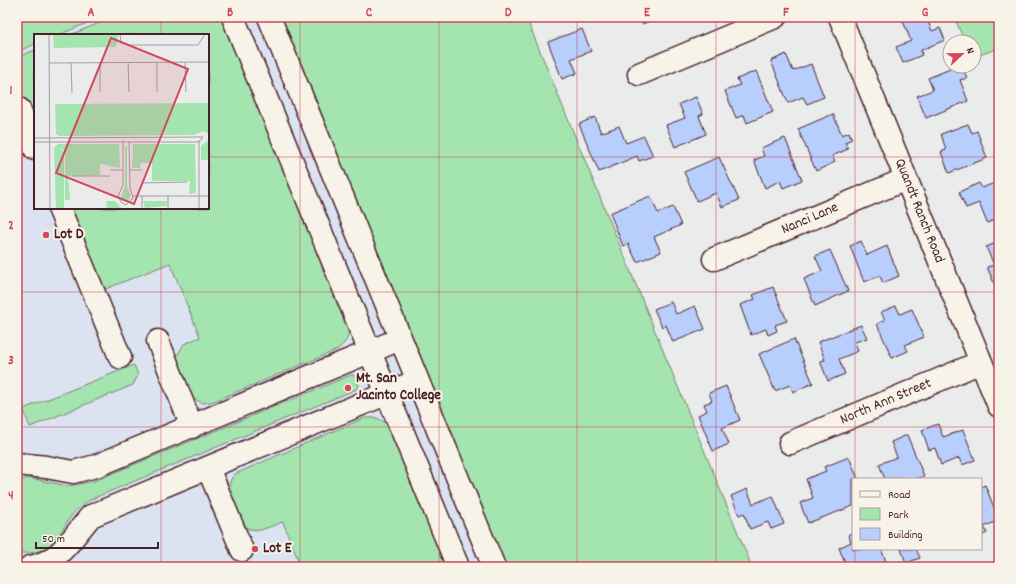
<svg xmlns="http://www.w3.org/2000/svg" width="1016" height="584" font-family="Dekko,sans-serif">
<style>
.built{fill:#dbe3f1;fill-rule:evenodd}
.green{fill:#a4e5af;stroke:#77826d}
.building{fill:#b8cffe;stroke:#4a1f2b}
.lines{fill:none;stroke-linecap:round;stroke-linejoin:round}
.minor-casing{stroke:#4a1f2b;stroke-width:25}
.minor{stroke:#f7f3e8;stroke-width:22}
.grid{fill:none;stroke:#d1495b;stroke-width:1;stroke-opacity:0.55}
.poi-dot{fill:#d1495b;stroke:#f7f3e8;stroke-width:1.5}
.labels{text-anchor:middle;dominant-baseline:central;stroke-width:4;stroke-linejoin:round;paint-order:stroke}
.street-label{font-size:15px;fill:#4a1f2b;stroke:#f7f3e8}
.poi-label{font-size:15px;font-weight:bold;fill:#4a1f2b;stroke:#f7f3e8;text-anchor:start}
.inset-road{fill:none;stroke:#aa9a9f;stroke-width:1}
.view{fill:#d1495b;fill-opacity:0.15;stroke:#d1495b;stroke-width:2}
.inset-edge{fill:none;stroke:#4a1f2b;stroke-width:2}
.neatline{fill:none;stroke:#d1495b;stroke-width:1.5}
.grid-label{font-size:13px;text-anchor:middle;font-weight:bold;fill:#d1495b}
</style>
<rect width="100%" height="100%" fill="#eaecec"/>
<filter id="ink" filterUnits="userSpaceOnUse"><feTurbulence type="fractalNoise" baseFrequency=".025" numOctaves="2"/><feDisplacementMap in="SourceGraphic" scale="8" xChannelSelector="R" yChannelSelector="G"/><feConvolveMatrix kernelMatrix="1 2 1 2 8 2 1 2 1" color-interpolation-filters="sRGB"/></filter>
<g filter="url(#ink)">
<path class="built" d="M17,17H526L752,567H17ZM35,35H208V208H35Z"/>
<path class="green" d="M17,17H102L58,35H35V44L17,52Z
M114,17H222L346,321C350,337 349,339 337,350L212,402L202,403L191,397L179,369L177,356L184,344L200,337L170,263L98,292L64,208H208V35H70Z
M282,17H526L752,567H506Z
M954,17H999V48L974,57V42H965Z
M35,50V137L17,93V57Z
M134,365L138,375L133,385L30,427L23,409Z
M351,375H354L359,386L357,389L94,498C85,503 78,507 72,515C61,529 57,546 39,551C31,553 25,554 17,552V481L29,478L68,486L94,481Z
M364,418H377L388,424L447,567H301L283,522L261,530L248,529C241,520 227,494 230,482C231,479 233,476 235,474Z"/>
<path class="building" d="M623,17H661L642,24L640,18L626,23Z
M913,17H926L932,31L940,28L945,40L921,50L922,55L903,63L896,47L911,41L903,21Z
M582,29L591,51L571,59L577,73L562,79L548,42Z
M786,54L793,71L811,64L824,97L807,104L803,97L788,103L771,61Z
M955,67L957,71L963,69L967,78L960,80L968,101L926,118L917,96L933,90L928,78Z
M756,71L773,112L747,123L744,115L736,118L725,91L740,85L737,79Z
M696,97L703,114L699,116L706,134L675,147L666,125L685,118L679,104Z
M833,114L842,135L849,132L852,139L845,142L848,149L832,156L835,162L816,171L798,129Z
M595,117L601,133L619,126L626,143L644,136L653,156L639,161L637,156L599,172L579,124Z
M968,124L972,133L977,131L987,158L949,173L941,152L946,150L941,134Z
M785,138L802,180L783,188L780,181L765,188L754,160L764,156L761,148Z
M719,157L739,200L722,207L716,193L697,201L684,172Z
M997,182L999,186V218L987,223L979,203L966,208L959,192L979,183L982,188Z
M650,196L658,213L673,207L681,225L654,237L661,252L637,262L628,244L623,246L610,213Z
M861,241L867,255L887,246L899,276L883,283L880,276L864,282L850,246Z
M999,242V281L994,283L987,267L994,265L986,247Z
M830,250L848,291L815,306L804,279L822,271L815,256Z
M773,287L787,321L775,325L777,331L768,335L766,329L751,335L740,305L755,299L753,295Z
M671,302L676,314L695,306L705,329L673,342L666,325L662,327L654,309Z
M896,306L900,314L912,309L924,337L905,345L908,351L892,358L877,324L885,320L881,312Z
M861,325L867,338L855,342L858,351L839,359L845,374L828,381L820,361L825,360L818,342Z
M794,339L813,383L793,392L790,385L775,391L759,354Z
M726,386L740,420L722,428L729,444L713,451L698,415L707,411L704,404L712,401L709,393Z
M938,424L943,437L963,430L975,460L962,465L959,458L941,465L935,448L929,450L922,430Z
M907,435L924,476L917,479H885L879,464L897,457L891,442Z
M849,457L858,479H853V506L808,523L800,503L813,498L806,479L826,471L824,467Z
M985,485L999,520L984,527L987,533L981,536V487Z
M747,489L753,504L773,496L784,524L771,529L768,522L750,529L744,513L739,515L731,496Z
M853,532V549H881L888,566L847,567L839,548L851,542L848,535Z
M901,549H916L920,558L906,563Z"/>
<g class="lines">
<defs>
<path id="minor" d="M233,17L458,567
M269,17L494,567
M840,17L999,406
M639,74L775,17
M19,109L35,149
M59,208L120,357
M714,259L906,179
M158,341L192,427
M790,443L981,362
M17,464L46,467L73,472L96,466L400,339
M208,468L242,550
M30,567C62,561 71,538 91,516L417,381"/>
</defs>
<use href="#minor" class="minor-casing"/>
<use href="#minor" class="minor"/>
</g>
</g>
<path class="grid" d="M161,17V35M300,17V567M439,17V567M577,17V567M716,17V567M855,17V479M17,157H35M208,157H999M161,208V567M17,292H999M17,427H999M855,549V567"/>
<g class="poi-dot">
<circle cx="46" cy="235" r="4"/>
<circle cx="348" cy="388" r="4"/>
<circle cx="255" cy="549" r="4"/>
</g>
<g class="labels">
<g class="street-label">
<text transform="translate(919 211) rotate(68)">Quandt Ranch Road</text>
<text transform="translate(810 219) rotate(-23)">Nanci Lane</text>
<text transform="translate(886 402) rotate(-23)">North Ann Street</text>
</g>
<g class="poi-label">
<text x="54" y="235">Lot D</text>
<text x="356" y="379">Mt. San<tspan x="356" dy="17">Jacinto College</tspan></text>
<text x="263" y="549">Lot E</text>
</g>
</g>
<g transform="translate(34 34)">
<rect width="175" height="175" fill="#eaecec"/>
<path d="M19,0H84V3L82,13L20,14ZM175,69V100L170,97L160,101L25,102L22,100L21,70ZM175,106V126H167V112ZM24,110H85L86,134L66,130V141L34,142L36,166H31V117L26,114L30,118V175H22L20,114ZM99,110H161L162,159L155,160L156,147H118V129H107L106,134H98ZM91,112H93V153L97,161L93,168L87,164L91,152ZM72,167H81L88,175H73ZM109,167H133V172L111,174Z" fill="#a4e5af"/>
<path class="inset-road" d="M15,0L16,175M86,0L87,9L96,11H164L171,0M66,28V58M94,28L95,58M123,28V58M151,28L152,58M15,29L175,28M37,29L38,59M0,104L169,103M89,106V151L84,162L87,168L92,171L99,164L96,154L95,107M165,106V175M0,108H165L169,103M76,136H89M95,136H108M38,142H76M108,149L153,148M99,162H175M134,162V175M108,175V162"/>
<path class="view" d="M77,4L154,35L100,170L22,139Z"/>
<rect width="175" height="175" class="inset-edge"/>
</g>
<rect width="1016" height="584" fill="none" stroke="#f7f3e8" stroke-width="44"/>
<rect x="852" y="478" width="130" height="72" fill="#f7f3e8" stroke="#b29e9c"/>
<rect x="860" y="491" width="20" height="6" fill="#f7f3e8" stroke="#b29e9c"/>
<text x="888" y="498" font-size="12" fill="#4a1f2b">Road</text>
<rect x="860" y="508" width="20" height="12" fill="#a4e5af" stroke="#b29e9c"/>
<text x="888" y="518" font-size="12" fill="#4a1f2b">Park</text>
<rect x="860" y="528" width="20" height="12" fill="#b8cffe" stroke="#b29e9c"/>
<text x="888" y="538" font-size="12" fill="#4a1f2b">Building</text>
<g transform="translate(962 54) rotate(68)"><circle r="19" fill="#f7f3e8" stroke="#b29e9c"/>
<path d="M0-3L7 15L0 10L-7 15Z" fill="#d1495b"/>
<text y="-6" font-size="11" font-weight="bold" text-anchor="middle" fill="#4a1f2b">N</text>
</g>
<path d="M36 542v6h122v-6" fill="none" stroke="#4a1f2b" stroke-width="2"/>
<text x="42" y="542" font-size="12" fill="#4a1f2b" stroke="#f7f3e8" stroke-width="3" paint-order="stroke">50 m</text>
<rect x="22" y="22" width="972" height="540" class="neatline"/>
<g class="grid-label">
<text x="91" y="16">A</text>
<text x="230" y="16">B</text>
<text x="369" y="16">C</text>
<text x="508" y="16">D</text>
<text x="647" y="16">E</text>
<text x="786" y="16">F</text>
<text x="925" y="16">G</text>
<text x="11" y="94">1</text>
<text x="11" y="229">2</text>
<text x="11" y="364">3</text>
<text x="11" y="499">4</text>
</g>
</svg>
